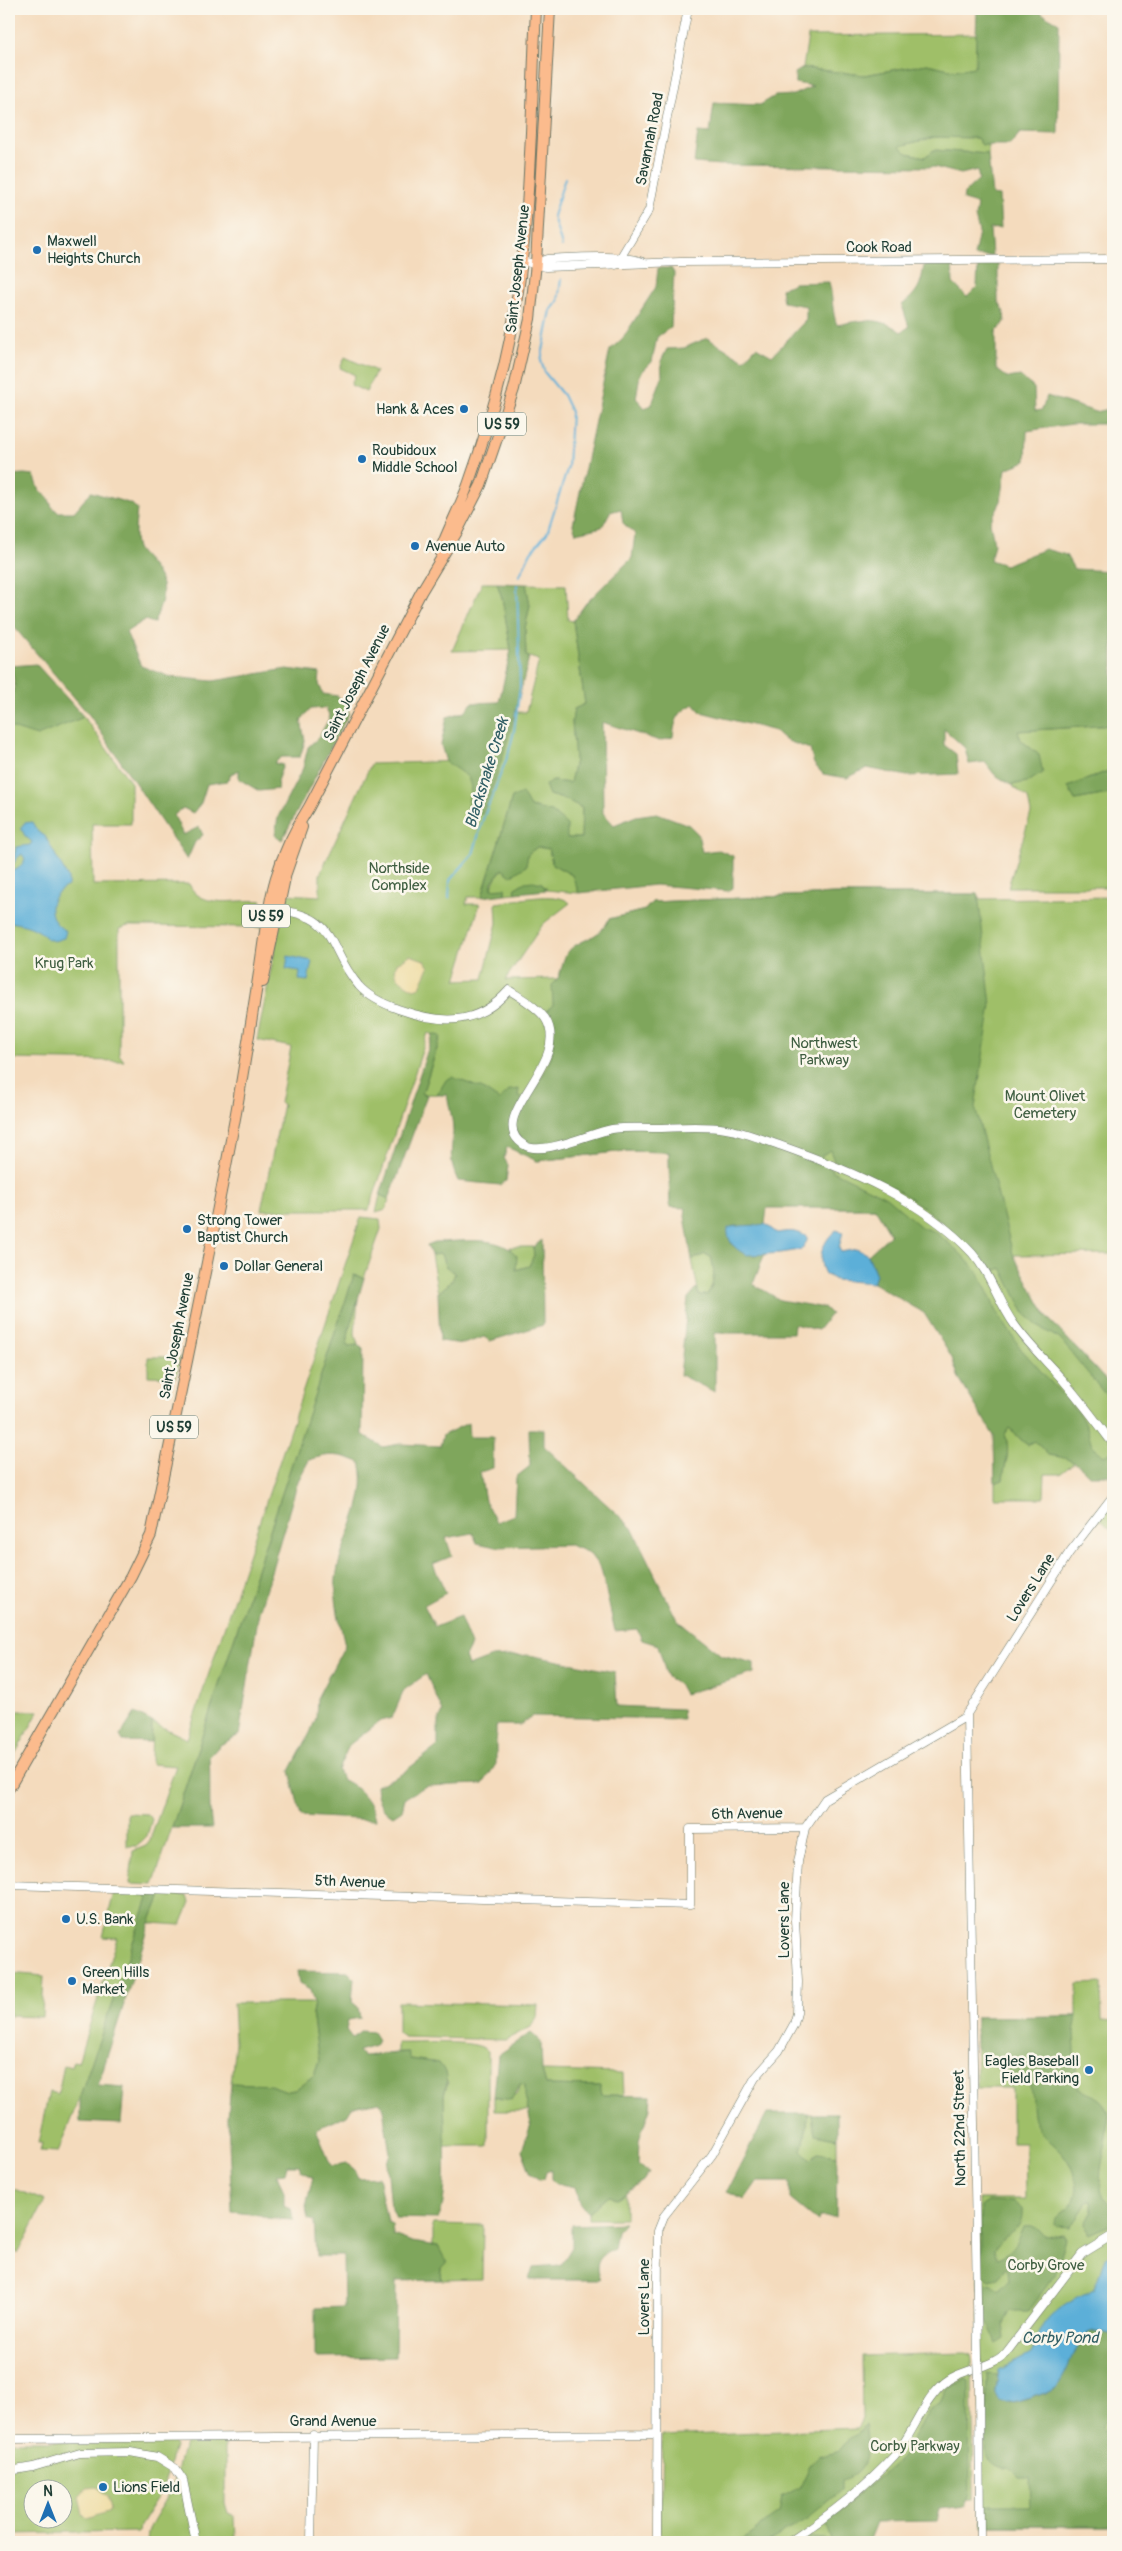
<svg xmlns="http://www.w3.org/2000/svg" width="1122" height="2551" font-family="Pangolin,sans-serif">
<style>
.green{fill:#9fbf68;stroke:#5f7e4e;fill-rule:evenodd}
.forest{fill:#7fa65c;stroke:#4f7248}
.sand{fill:#eeda9e;stroke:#868c69}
.water{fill:#5cafd8;stroke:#3e7686;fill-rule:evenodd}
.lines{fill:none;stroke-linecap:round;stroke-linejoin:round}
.stream{stroke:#5cafd8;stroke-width:2}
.tertiary-casing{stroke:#6a7464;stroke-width:9}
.primary-casing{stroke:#6a7464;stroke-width:12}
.tertiary{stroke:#fff;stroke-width:8}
.primary{stroke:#fbbb8d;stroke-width:10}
.tertiary-bridge-casing{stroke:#6a7464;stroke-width:9;stroke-linecap:butt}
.tertiary-bridge{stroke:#fff;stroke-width:8}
.poi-dot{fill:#1f6fb2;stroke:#fbf7ec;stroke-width:2}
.labels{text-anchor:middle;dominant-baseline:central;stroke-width:5;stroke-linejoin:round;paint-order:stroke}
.shield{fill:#fbf7ec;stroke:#61756b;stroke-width:1}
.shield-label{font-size:14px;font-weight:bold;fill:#1f3d34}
.street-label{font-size:15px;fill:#1f3d34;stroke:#fbf7ec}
.poi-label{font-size:15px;fill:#1f3d34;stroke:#fbf7ec;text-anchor:start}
.park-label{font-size:15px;fill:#3f5e41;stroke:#fbf7ec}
.water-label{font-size:16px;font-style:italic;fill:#315f65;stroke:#fbf7ec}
</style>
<rect width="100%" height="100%" fill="#fbf7ec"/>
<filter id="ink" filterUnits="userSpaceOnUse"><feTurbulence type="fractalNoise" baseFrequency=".02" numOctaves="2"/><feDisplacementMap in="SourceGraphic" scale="10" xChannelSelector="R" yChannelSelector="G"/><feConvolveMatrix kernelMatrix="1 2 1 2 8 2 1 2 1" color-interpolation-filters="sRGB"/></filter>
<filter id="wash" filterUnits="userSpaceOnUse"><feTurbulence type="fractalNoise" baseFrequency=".0096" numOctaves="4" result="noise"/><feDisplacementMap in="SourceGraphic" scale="20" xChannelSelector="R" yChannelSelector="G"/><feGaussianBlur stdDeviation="1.12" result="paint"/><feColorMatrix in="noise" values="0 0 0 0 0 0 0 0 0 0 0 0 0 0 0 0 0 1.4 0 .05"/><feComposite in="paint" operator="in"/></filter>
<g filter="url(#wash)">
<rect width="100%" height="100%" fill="#f4dbbd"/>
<path class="green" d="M977,34L975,68L954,70L927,64L864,75L803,68L808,36Z
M935,137L977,138L982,145H988V154L934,150L925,157L907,153L899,146Z
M345,357L376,371L366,392L351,385L355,375L340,368Z
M482,583H497L502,598L511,650L452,651Z
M526,584L566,585L568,620L573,621L585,704L574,709L572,722L575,760L570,783L553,781L549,795L567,800L582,808L581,838H567L551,812L530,807L512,798L482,897H468L466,904H480L456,980L483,979L497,923L496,903C514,901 557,890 570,903L543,924L505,980L559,979L567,953L604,930L609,919L645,910L652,902L835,894H978L980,899L1113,897V1254L1013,1255L1047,1317L1113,1388V1481L1108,1475L971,1370L875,1208L670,1207L669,1152L625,1151L537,1161L466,1095L422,1094L441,1037L428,1033L369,1210H261L283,1104L280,1103L291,1047L257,1040L286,894L320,896V874L371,764L458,761L457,713L526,712L539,660L526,656L525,628L530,605Z
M84,717L131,783V824H92L93,885L189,884C201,911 238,898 262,901L261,927L128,926L119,929V1054L124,1061L9,1059V718Z
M1113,725V769L1068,787L1075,800L1113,793V887H1008L1031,813L1028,798L1011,785L1027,782L1039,755L1021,740L1017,731Z
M537,847L549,849L552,864L572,875L579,893L546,890V887L515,888L516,893L505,894V889L492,890C493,867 522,860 537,847Z
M380,1195L389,1199L386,1210L376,1213Z
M361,1217L380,1219L381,1229L364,1278L354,1275L153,1885L130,1884L133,1851L146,1846L150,1840L176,1766L151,1764L152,1722L187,1739Z
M510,1247H533L534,1255L529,1266L515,1270Z
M441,1254L445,1266L456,1273L452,1281L438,1293L431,1255Z
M705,1254L711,1257C715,1269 715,1284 707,1295H699L692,1260Z
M358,1299L355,1333L358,1345L347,1346L349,1330Z
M148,1357H180L176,1377L148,1376Z
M1009,1428C1017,1433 1020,1441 1028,1445L1035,1440L1048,1455L1065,1457L1075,1462L1060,1474H1045L1044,1498H995V1483L1003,1479C1005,1461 1011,1454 1005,1434Z
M1113,1499V1531L1097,1518Z
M9,1711H39L9,1765Z
M127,1813L147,1814L152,1819L147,1836L137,1846H127Z
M114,1892L150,1893L80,2096L58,2152L40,2151L42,2143H38L49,2092L58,2094L64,2065L71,2067L73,2061L78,2062L117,1938L103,1937Z
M162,1893L188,1896L190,1903L181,1925L150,1923Z
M9,1973L44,1976L42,2017L9,2016Z
M1101,1983L1102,2020L1113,2021V2526H983L978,2199H1026L1025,2143H1012V2088H977L976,2017L1077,2016V1984Z
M398,2002L538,2005L537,2017L531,2027L505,2040L404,2037L398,2033Z
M233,2003H314L312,2013L319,2060L314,2075L295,2090L287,2091L270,2085L231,2083L235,2042Z
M397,2043C415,2044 477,2038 488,2051V2146H444V2094L448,2083L439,2063L410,2059L407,2052H397Z
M542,2071L623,2073L624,2095H602L599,2086L546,2085Z
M520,2084H525L528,2111H494V2097L501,2099L517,2094Z
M808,2114H812L815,2134L837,2138V2156L818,2153L811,2159L802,2150L806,2135Z
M10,2187L45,2201L18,2254L14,2249L9,2248V2219L15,2203Z
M625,2193V2219H588V2213L608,2196L617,2198Z
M433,2224L483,2225L482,2279L441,2280L442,2268L438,2246L433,2245Z
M965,2353L971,2355L972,2359L974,2500L934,2501L863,2517L862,2542H660L662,2436L857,2428L862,2419L861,2356Z
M221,2440L225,2444V2503L228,2513L235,2516L236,2540H272V2542H147C147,2523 162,2510 169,2493C176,2477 180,2460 184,2443L186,2441Z
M9,2441H171L175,2446L162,2491L140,2526L139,2532L9,2534ZM32,2488H62V2518H32Z"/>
<path class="forest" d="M977,9H1038L1041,13L1059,23L1058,134L1020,133L1010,145H982L977,138L935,137L900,146L907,153L925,157L934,150L988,154L992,195L999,196L1001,228L990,229L992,256H974L979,232L975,217L977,204L963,200L964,193L979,179L977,170L961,174L934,167L720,165L694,163L698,132L710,133L714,103L760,105L775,96L793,95L813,86L795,83V73L803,68L864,75L927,64L954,70L975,67Z
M998,263V301L1004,312L1005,322L996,332V369L1008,378L1020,376L1034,388L1035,411L1042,410L1047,396L1096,412L1113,408V424H1072L1027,431L1026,461L1006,469L1001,501L990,522L994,544L990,560L1005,565L1045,549L1066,555L1074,569L1113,571V725L1018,731L1021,740L1039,755L1043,773L1027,782L1011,785L994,774L985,762L969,764L965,748L944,729V745L956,754L958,774L907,776L867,768L847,778L823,774L814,764L810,749L785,740L775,731L701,712L694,704C678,712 675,719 673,737L660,741L602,722L603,813L614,825L636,816L657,813L689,825L698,834L702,852L719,850L733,856V888L728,891L655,885L579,893L572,875L552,864L549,849L537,847L528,854L526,866L511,876L502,869L492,882V889L505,888V894L482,897L512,798L522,793L530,807L552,812L567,825V838H581L582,808L567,800L549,795L545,785L553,781L570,783L575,760L572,722L574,709L585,704L573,621L586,603L632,558L635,534L623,523L621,509L610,512L602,527L576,533L573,525L610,350L623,338L656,287L658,268H671L674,273L671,327L657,337L652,362L640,374L636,398L645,408L652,404L662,377L661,361L667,349L684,348L707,338L744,360L756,347L772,356L806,320V306L783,302L781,289L794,283L829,282C833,297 832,313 837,325C861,320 880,316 901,332L909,327L902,305C918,292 921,286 924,265L952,264L953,283L967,297L977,287L978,264Z
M24,474L34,475L40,491L48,497L52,507L58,512H74L91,492L132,504L137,509C136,521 133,536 137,548C139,553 146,558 149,563C169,585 164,597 154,623L145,620L126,632L141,666L171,677L213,681L287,669L320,673L319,684L323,694L338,696L346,704L349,713L282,840L275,835L278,817L303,768L308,747L318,738L330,717L326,708L311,709L301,720L305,741L300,757H282L274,763L283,765L277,781L278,789L259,791L239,779V770L231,774L227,781L207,784L201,803L193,813L183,808L174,815L183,835L199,827L203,835L195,842L187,860L90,716L9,621V475Z
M497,583L526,584L530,605L525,628L526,656L529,657C516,711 503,763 482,814H470L467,808L471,787L468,777L446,762L441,745L447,717L465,712L472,703L499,702L511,650L502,598Z
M36,664L84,717L37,736L9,727V700L15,686L11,666Z
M1113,769V793L1075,800L1068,787Z
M533,881L542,883L546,890L516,893L515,888L525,882Z
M835,894H978L991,1005L975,1107L1013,1254L1047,1317L1113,1388V1404L1060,1339L1039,1327L1025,1314L1002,1268L990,1273C963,1237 922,1202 881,1181C866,1173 850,1167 834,1161L830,1150L821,1156L833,1171L886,1197L921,1227L935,1232L958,1251L978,1272L998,1314L1021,1349L1076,1410L1086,1424L1092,1446L1104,1456L1111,1452L1113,1454V1481L1108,1475H1089C1077,1461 1065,1457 1048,1455L1035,1441L1028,1445C1020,1441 1017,1433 1009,1428L1005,1434C1011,1454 1005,1461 1003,1480L995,1483L994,1436L959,1379L952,1358L924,1313L873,1283L876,1275L868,1255L891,1234L875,1208H767L765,1224L753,1227L733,1226L728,1233L732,1245L753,1255L765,1253L753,1284L780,1300L825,1308L831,1314L818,1330L794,1324L793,1333H715V1392L680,1375L688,1298L697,1288L699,1295H707C715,1284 715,1269 711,1257L705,1254L692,1260L685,1216L686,1208L670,1207L669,1152L625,1151L537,1161L507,1147L504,1158L508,1165L506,1181L500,1185L458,1181C448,1159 452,1153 453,1131C453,1119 449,1106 447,1095H437L446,1080L452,1077L483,1089L499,1100L510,1090L519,1089L518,1097L528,1098C548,1070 563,1045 546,1011L553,1005L552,985C563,976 560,964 567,953C578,938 599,941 609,919L645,910L652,902Z
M433,1034L441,1036L422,1094L427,1095L389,1199L380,1195Z
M542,1240L543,1325L490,1341L484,1337L463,1344L440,1341L438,1293L452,1281L455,1273L445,1266L441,1254L431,1255L427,1245L435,1242C460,1242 500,1234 517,1256L516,1270L529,1266L534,1255L533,1247Z
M354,1275L364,1278L349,1330L347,1346L358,1345L363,1349L362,1434L383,1447L400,1444L440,1446L443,1435L468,1423L469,1437H493V1468L480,1472L485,1501L496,1522L514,1515L516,1477L530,1466L529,1429H544V1446L632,1528L677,1620L721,1655L754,1663V1673L684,1694L679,1685L667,1677L658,1645L642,1640L637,1629L615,1631L601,1569L589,1553L570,1545L496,1547L477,1543L473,1533L446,1538L452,1556L433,1564L446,1593L424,1605L435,1627L460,1617L471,1645L465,1657L468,1666L492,1657L529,1655L615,1672L617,1706L682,1709L683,1719L532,1716L520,1725H496V1764L483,1784L426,1786L405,1798L402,1810L393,1816C381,1809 377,1800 376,1786L400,1775L438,1746V1722L443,1712L426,1674L404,1690L392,1718L380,1721L349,1745L338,1770L342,1780C357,1784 373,1804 375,1820L301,1816L290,1771L310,1733L316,1718L317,1698L345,1645C340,1623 334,1602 336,1579C340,1540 371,1502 360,1462C340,1454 329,1453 309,1460L298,1481L259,1612L239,1735L220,1745L209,1757C211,1781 208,1804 212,1828H172Z
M135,1713L152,1722L151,1742L123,1741L120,1736Z
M150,1893H162L150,1923L98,2085L124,2087L121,2124L80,2122V2096Z
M297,1971L348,1972L354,1978L352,2002L358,2007L360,2018L348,2020L346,2030L352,2038L360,2031L373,2032L378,2040L375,2046L358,2051L362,2056L408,2052L410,2059L439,2063C448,2073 448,2082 444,2094C444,2120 450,2200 438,2219L395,2218L391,2209L387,2163L390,2153L383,2109L380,2102L352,2107L347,2115L316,2129L331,2166L346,2163L354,2169L358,2178L378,2177L387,2222L392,2224L393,2235L412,2242L438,2246L447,2263L442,2268L441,2280L396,2281L395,2357L317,2358L315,2356V2308L344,2307L343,2256H316L314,2221L308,2219L307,2202L313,2177L301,2171L299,2165H287L285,2173L277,2174L284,2193V2205L291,2208L293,2220L267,2218L260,2215L232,2212L228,2118L231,2083L270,2085L287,2091L295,2090L314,2075L319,2060L312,2013L314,2003L310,1990L299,1984Z
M1077,2016L1074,2033L1077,2083L1079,2089C1088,2094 1097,2095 1103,2103C1122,2130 1081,2185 1113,2207V2224L1088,2234L1086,2223L1092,2211L1091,2201H1087L1077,2219L1069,2227L1056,2226L1054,2223C1058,2209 1072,2214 1076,2194C1078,2187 1076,2181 1074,2175C1065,2145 1045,2144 1035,2122C1030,2110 1034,2097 1029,2084C1016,2080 1003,2075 993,2065C987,2059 983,2053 976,2048V2017Z
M531,2033L541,2042L542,2071L546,2085L600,2086L602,2095L651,2096L650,2108L639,2141L638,2165L649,2172L643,2181L617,2198L608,2196L588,2213L579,2202L575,2187L555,2183L551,2179V2170L546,2172L544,2179L540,2180L531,2174L522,2150L531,2124L525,2096V2085L520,2084L511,2100L494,2097L498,2055Z
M767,2114H808L806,2135L802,2150L811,2159L818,2153L837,2156L836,2217H819L818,2222L790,2199V2182H757L745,2199L727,2191Z
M812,2114H837V2138L815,2134Z
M987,2201L1013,2202L1022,2208C1024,2233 1002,2234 994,2250L997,2258C1014,2252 1018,2241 1024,2226C1034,2224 1038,2229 1044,2236L1063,2234L1066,2239L1055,2275L1027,2312H1009L1003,2323L1005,2339L997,2344C989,2324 979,2309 981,2287L985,2283L993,2285L999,2291L1009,2280L1008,2269L1005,2267L999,2278L990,2280L981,2273V2205Z
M624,2223L617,2231L614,2249C599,2256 593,2264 600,2280H529L533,2267L561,2265L572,2247V2225Z
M1113,2329V2412L1102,2425L1103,2432H1113V2526H983V2509L989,2506H1030L1029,2477H1019L1011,2469C999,2470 992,2465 986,2455L987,2374L998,2375L996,2391L1011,2404C1025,2400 1043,2396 1055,2387C1070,2374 1072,2343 1088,2334C1094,2330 1104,2333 1111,2334Z
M966,2380L969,2382L970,2495L965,2506L940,2509L937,2521L876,2522L868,2542H800L809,2538L832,2541L826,2522L901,2458L930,2410L941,2402L947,2388Z
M865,2424C869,2448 869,2474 841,2480V2490L808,2518L768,2542H735C751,2538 763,2522 779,2513L782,2497L800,2487L810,2466L819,2456L840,2450L850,2437L859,2432Z"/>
<path class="sand" d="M410,955L424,960L429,967L420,987L414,989C403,983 391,977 397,963Z
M97,2487L107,2495L110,2510L87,2518L83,2514L79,2496L86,2488Z"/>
<path class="water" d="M32,822L38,832L45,836L68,878V886C46,895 45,920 66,931L64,938L54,941L47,939C39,927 22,924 9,922V863L14,858L16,847L30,845L32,842L25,836L21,828L24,823ZM22,854L25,859C22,865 18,871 10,871L16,859Z
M288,956L312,961L308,981L299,980L300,971L286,969Z
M765,1224L777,1233C788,1231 797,1230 807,1237V1241L802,1249C783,1254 766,1254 747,1255C736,1250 726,1241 728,1228C734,1225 756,1226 765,1224Z
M836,1230L843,1232L839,1248L841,1252L857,1249L868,1255L876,1275L873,1283L835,1280L825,1274C816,1258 823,1241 836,1230Z
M1113,2254V2329L1111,2334C1104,2333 1095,2330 1088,2334C1073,2342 1070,2374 1056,2386C1049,2392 1039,2395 1031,2398C1020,2401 1011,2405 1001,2402L996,2391L999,2370L1031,2354C1036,2345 1037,2336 1042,2328C1053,2308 1077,2299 1095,2288L1105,2257Z"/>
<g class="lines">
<path class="stream" d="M562,246L553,216L565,178
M519,577L531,552L547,533L568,467L571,412L563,395L545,373L541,361L551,310L558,302L561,279
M449,898L450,880L473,854L483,819L508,755L514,731L520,687L517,585"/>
</g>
</g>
<g filter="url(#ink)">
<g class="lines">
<defs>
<path id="tertiary" d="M522,261L546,267L680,262L1113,259
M536,263L547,259C571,258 624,253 645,263
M616,265L649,210L688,9
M275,910C340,915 325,946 359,986C369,997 384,1004 398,1009C440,1024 477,1027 509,990C521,998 536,1006 545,1018C574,1062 481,1118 524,1145C542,1157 590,1133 612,1129C625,1127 639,1128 653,1128C676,1128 702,1125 726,1129C745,1132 764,1140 782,1146C849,1170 923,1200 972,1253C991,1274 998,1302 1014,1324C1028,1344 1046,1361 1062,1379C1080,1400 1097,1422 1113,1444
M967,1713L978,2358
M9,1885L690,1905V1829L805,1828
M979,2380L980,2542
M9,2439L657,2434
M9,2471L33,2467L80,2453L130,2452L157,2457L175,2468L183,2480L196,2542
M311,2542L313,2435
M657,2542L658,2231L664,2216L712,2155L755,2078L779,2051L794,2024L797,2013L798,1982L795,1920L798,1862L805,1828L825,1799L965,1717L1069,1553L1113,1496
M789,2542C827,2517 864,2489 895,2455C913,2434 921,2405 942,2385C960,2368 988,2370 1006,2353L1082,2254L1113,2235"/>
<path id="primary" d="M440,551C448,529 460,507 468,485C482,446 494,406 504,366C532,249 530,128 536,9
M263,982L286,873L302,827
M9,1788L131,1576L151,1535C180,1395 210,1254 236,1113C244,1068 251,1023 258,979C269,908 269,870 309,807L421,592L457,532L481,485L514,389L530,319L536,263L550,9"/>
</defs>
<use href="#tertiary" class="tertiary-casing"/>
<use href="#primary" class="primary-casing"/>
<use href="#tertiary" class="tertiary"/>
<use href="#primary" class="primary"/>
<defs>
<path id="tertiary-bridge" d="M978,2358L979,2380"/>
</defs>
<use href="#tertiary-bridge" class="tertiary-bridge-casing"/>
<use href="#tertiary-bridge" class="tertiary-bridge"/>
</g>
</g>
<g class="poi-dot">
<circle cx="37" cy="250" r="5"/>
<circle cx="464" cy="409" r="5"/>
<circle cx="362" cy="459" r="5"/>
<circle cx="415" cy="546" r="5"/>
<circle cx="187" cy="1229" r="5"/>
<circle cx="224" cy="1266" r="5"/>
<circle cx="66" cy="1919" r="5"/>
<circle cx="72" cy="1981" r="5"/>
<circle cx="1089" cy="2070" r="5"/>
<circle cx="103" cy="2487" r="5"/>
</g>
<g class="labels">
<g class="shield">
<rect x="478" y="412.5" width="48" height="23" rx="4"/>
<rect x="242" y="904.5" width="48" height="23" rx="4"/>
<rect x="150" y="1415.5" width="48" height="23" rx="4"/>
</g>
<g class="shield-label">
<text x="502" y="424">US 59</text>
<text x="266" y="916">US 59</text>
<text x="174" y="1427">US 59</text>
</g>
<g class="street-label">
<text transform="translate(650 139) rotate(-79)">Savannah Road</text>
<text x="879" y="247">Cook Road</text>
<text transform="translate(518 269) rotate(-84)">Saint Joseph Avenue</text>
<text transform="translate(357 683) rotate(-63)">Saint Joseph Avenue</text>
<text transform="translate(177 1336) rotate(-79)">Saint Joseph Avenue</text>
<text transform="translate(1031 1588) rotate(-58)">Lovers Lane</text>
<text transform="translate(747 1814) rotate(-1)">6th Avenue</text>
<text transform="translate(350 1882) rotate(2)">5th Avenue</text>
<text transform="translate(784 1920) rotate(-90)">Lovers Lane</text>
<text transform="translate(960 2128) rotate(-91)">North 22nd Street</text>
<text transform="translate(644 2297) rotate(-90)">Lovers Lane</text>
<text x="333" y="2421">Grand Avenue</text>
</g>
<g class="poi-label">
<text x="47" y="241">Maxwell<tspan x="47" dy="17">Heights Church</tspan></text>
<text x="454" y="409" text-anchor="end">Hank &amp; Aces</text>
<text x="372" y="450">Roubidoux<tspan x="372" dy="17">Middle School</tspan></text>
<text x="425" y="546">Avenue Auto</text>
<text x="197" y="1220">Strong Tower<tspan x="197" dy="17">Baptist Church</tspan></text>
<text x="234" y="1266">Dollar General</text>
<text x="76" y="1919">U.S. Bank</text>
<text x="82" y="1972">Green Hills<tspan x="82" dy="17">Market</tspan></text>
<text x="1079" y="2061" text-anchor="end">Eagles Baseball<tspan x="1079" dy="17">Field Parking</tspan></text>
<text x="113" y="2487">Lions Field</text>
</g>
<g class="park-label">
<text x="399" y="868">Northside<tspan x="399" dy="17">Complex</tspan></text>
<text x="64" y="963">Krug Park</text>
<text x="824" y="1043">Northwest<tspan x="824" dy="17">Parkway</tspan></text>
<text x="1045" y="1096">Mount Olivet<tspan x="1045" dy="17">Cemetery</tspan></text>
<text x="1046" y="2265">Corby Grove</text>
<text x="915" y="2446">Corby Parkway</text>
</g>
<g class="water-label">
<text transform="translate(487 773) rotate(-73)">Blacksnake Creek</text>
<text x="1060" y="2338">Corby Pond</text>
</g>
</g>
<rect width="1122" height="2551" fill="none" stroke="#fbf7ec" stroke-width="30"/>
<g transform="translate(48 2504)"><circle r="24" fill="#fbf7ec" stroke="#a3ada2"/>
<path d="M0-4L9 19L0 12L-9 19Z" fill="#1f6fb2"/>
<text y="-8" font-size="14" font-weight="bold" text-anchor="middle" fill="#1f3d34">N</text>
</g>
</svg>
